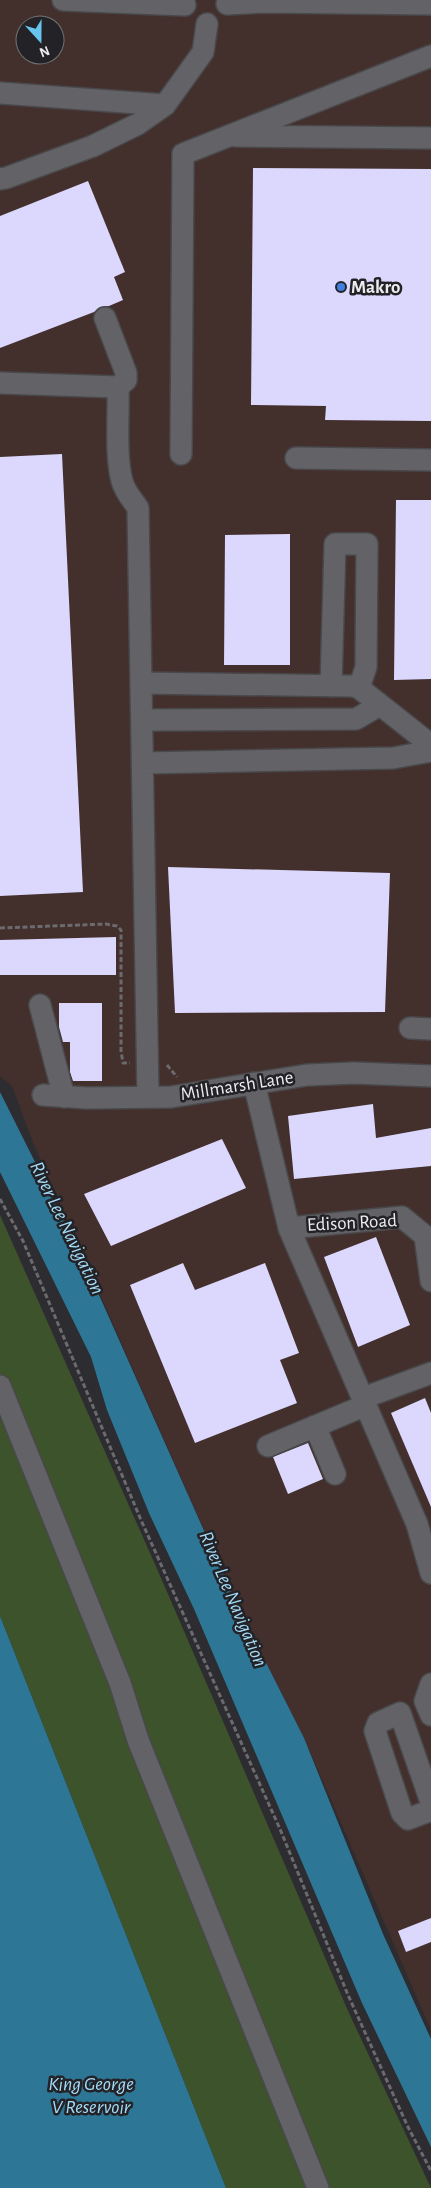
<svg xmlns="http://www.w3.org/2000/svg" width="431" height="2188" font-family="'Alegreya Sans',sans-serif">
<style>
.industrial{fill:#432f2b;fill-rule:evenodd}
.green{fill:#3d532b}
.water{fill:#2e7696}
.building{fill:#dbd7fd}
.lines{fill:none;stroke-linecap:round;stroke-linejoin:round}
.minor-casing{stroke:#49484b;stroke-width:24}
.path{stroke:#6b6a6e;stroke-width:3;stroke-dasharray:5 2.5;stroke-linecap:butt}
.minor{stroke:#636367;stroke-width:21}
.shop-dot{fill:#3f7fe0;stroke:#232327;stroke-width:2}
.labels{text-anchor:middle;dominant-baseline:central;stroke-width:5;stroke-linejoin:round;paint-order:stroke}
.poi-label{font-size:19px;font-weight:bold;fill:#ecebee;stroke:#232327;text-anchor:start}
.street-label{font-size:19px;fill:#ecebee;stroke:#232327}
.water-label{font-size:20px;font-style:italic;fill:#a3dbf8;stroke:#232327}
</style>
<rect width="100%" height="100%" fill="#2d2c30"/>
<path class="industrial" d="M0,0H431V2030L304,1738L238,1607L34,1145L12,1086L0,1077ZM25,25H55V55H25Z"/>
<path class="green" d="M0,1215L158,1571L349,2013L431,2188H226L0,1616Z"/>
<path class="water" d="M0,1092L79,1250L238,1607L304,1738L383,1934L431,2039V2147L362,2003L194,1609L149,1513L107,1410L91,1357L0,1172Z
M0,1616L226,2188H0Z"/>
<path class="building" d="M253,168L431,169V421L325,420L326,406L251,405Z
M88,181L125,272L114,277L123,300L109,306L100,307L94,312L0,348V216Z
M62,454L83,892L0,896V457Z
M396,500H431V679L394,680Z
M290,534V665H224L225,535Z
M168,867L390,873L385,1012L175,1013Z
M116,937V975H0V940Z
M59,1003H102V1081H73L70,1072V1042H63L59,1027Z
M373,1104L376,1138L431,1128V1166L294,1179L288,1116Z
M222,1139L246,1188L111,1246L84,1194Z
M376,1237L410,1325L358,1347L324,1257Z
M183,1263L195,1290L265,1263L299,1353L280,1360L297,1403L195,1443L130,1285Z
M425,1398L431,1413V1507L391,1413Z
M308,1443L323,1479L288,1494L273,1457Z
M431,1918V1942L406,1952L398,1931Z"/>
<g class="lines">
<defs>
<path id="minor" d="M63,0L185,5
M227,4L263,2L431,4
M0,93L165,105
M236,136L431,138
M0,179L6,178L93,146L138,124L165,105L203,52L207,24
M0,383L118,387L126,380V373L105,318
M118,387C119,415 115,455 122,481C125,492 132,499 138,508L148,1097
M181,454L183,154L431,56
M296,458L431,460
M142,683L352,686L359,688L431,745
M331,686L335,544H367L366,667L359,688
M143,720L356,719L380,705
M144,763L393,758L431,751
M40,1005L64,1097
M410,1028L431,1029
M254,1083L289,1228L417,1524L431,1573
M43,1095L87,1098L171,1097L307,1075L354,1073L431,1076
M289,1228L402,1217L425,1236L431,1281
M0,1386L120,1683L138,1740L318,2188
M363,1398L431,1373
M315,1426L335,1474
M268,1446L366,1405
M431,1684L425,1701L431,1715
M431,1802L400,1713L378,1723L375,1731L402,1813L408,1819L429,1811L431,1806"/>
</defs>
<use href="#minor" class="minor-casing"/>
<path class="path" d="M0,928L106,924L117,926L121,930V1051L123,1063H130
M167,1065L177,1077
M0,1199L23,1241L141,1520L280,1829L348,1995L408,2127L431,2171"/>
<use href="#minor" class="minor"/>
</g>
<circle class="shop-dot" cx="341" cy="287" r="5"/>
<g class="labels">
<g class="poi-label">
<text x="351" y="287">Makro</text>
</g>
<g class="street-label">
<text transform="translate(237 1086) rotate(-9)">Millmarsh Lane</text>
<text transform="translate(352 1223) rotate(-3)">Edison Road</text>
</g>
<g class="water-label">
<text transform="translate(67 1228) rotate(64)">River Lee Navigation</text>
<text transform="translate(233 1599) rotate(67)">River Lee Navigation</text>
<text x="91" y="2084">King George<tspan x="91" dy="23">V Reservoir</tspan></text>
</g>
</g>
<g transform="translate(40 40) rotate(159)"><circle r="24" fill="#232327" stroke="#737377"/>
<path d="M0-4L9 19L0 12L-9 19Z" fill="#66c4ef"/>
<text y="-8" font-size="14" font-weight="bold" text-anchor="middle" fill="#ecebee">N</text>
</g>
</svg>
